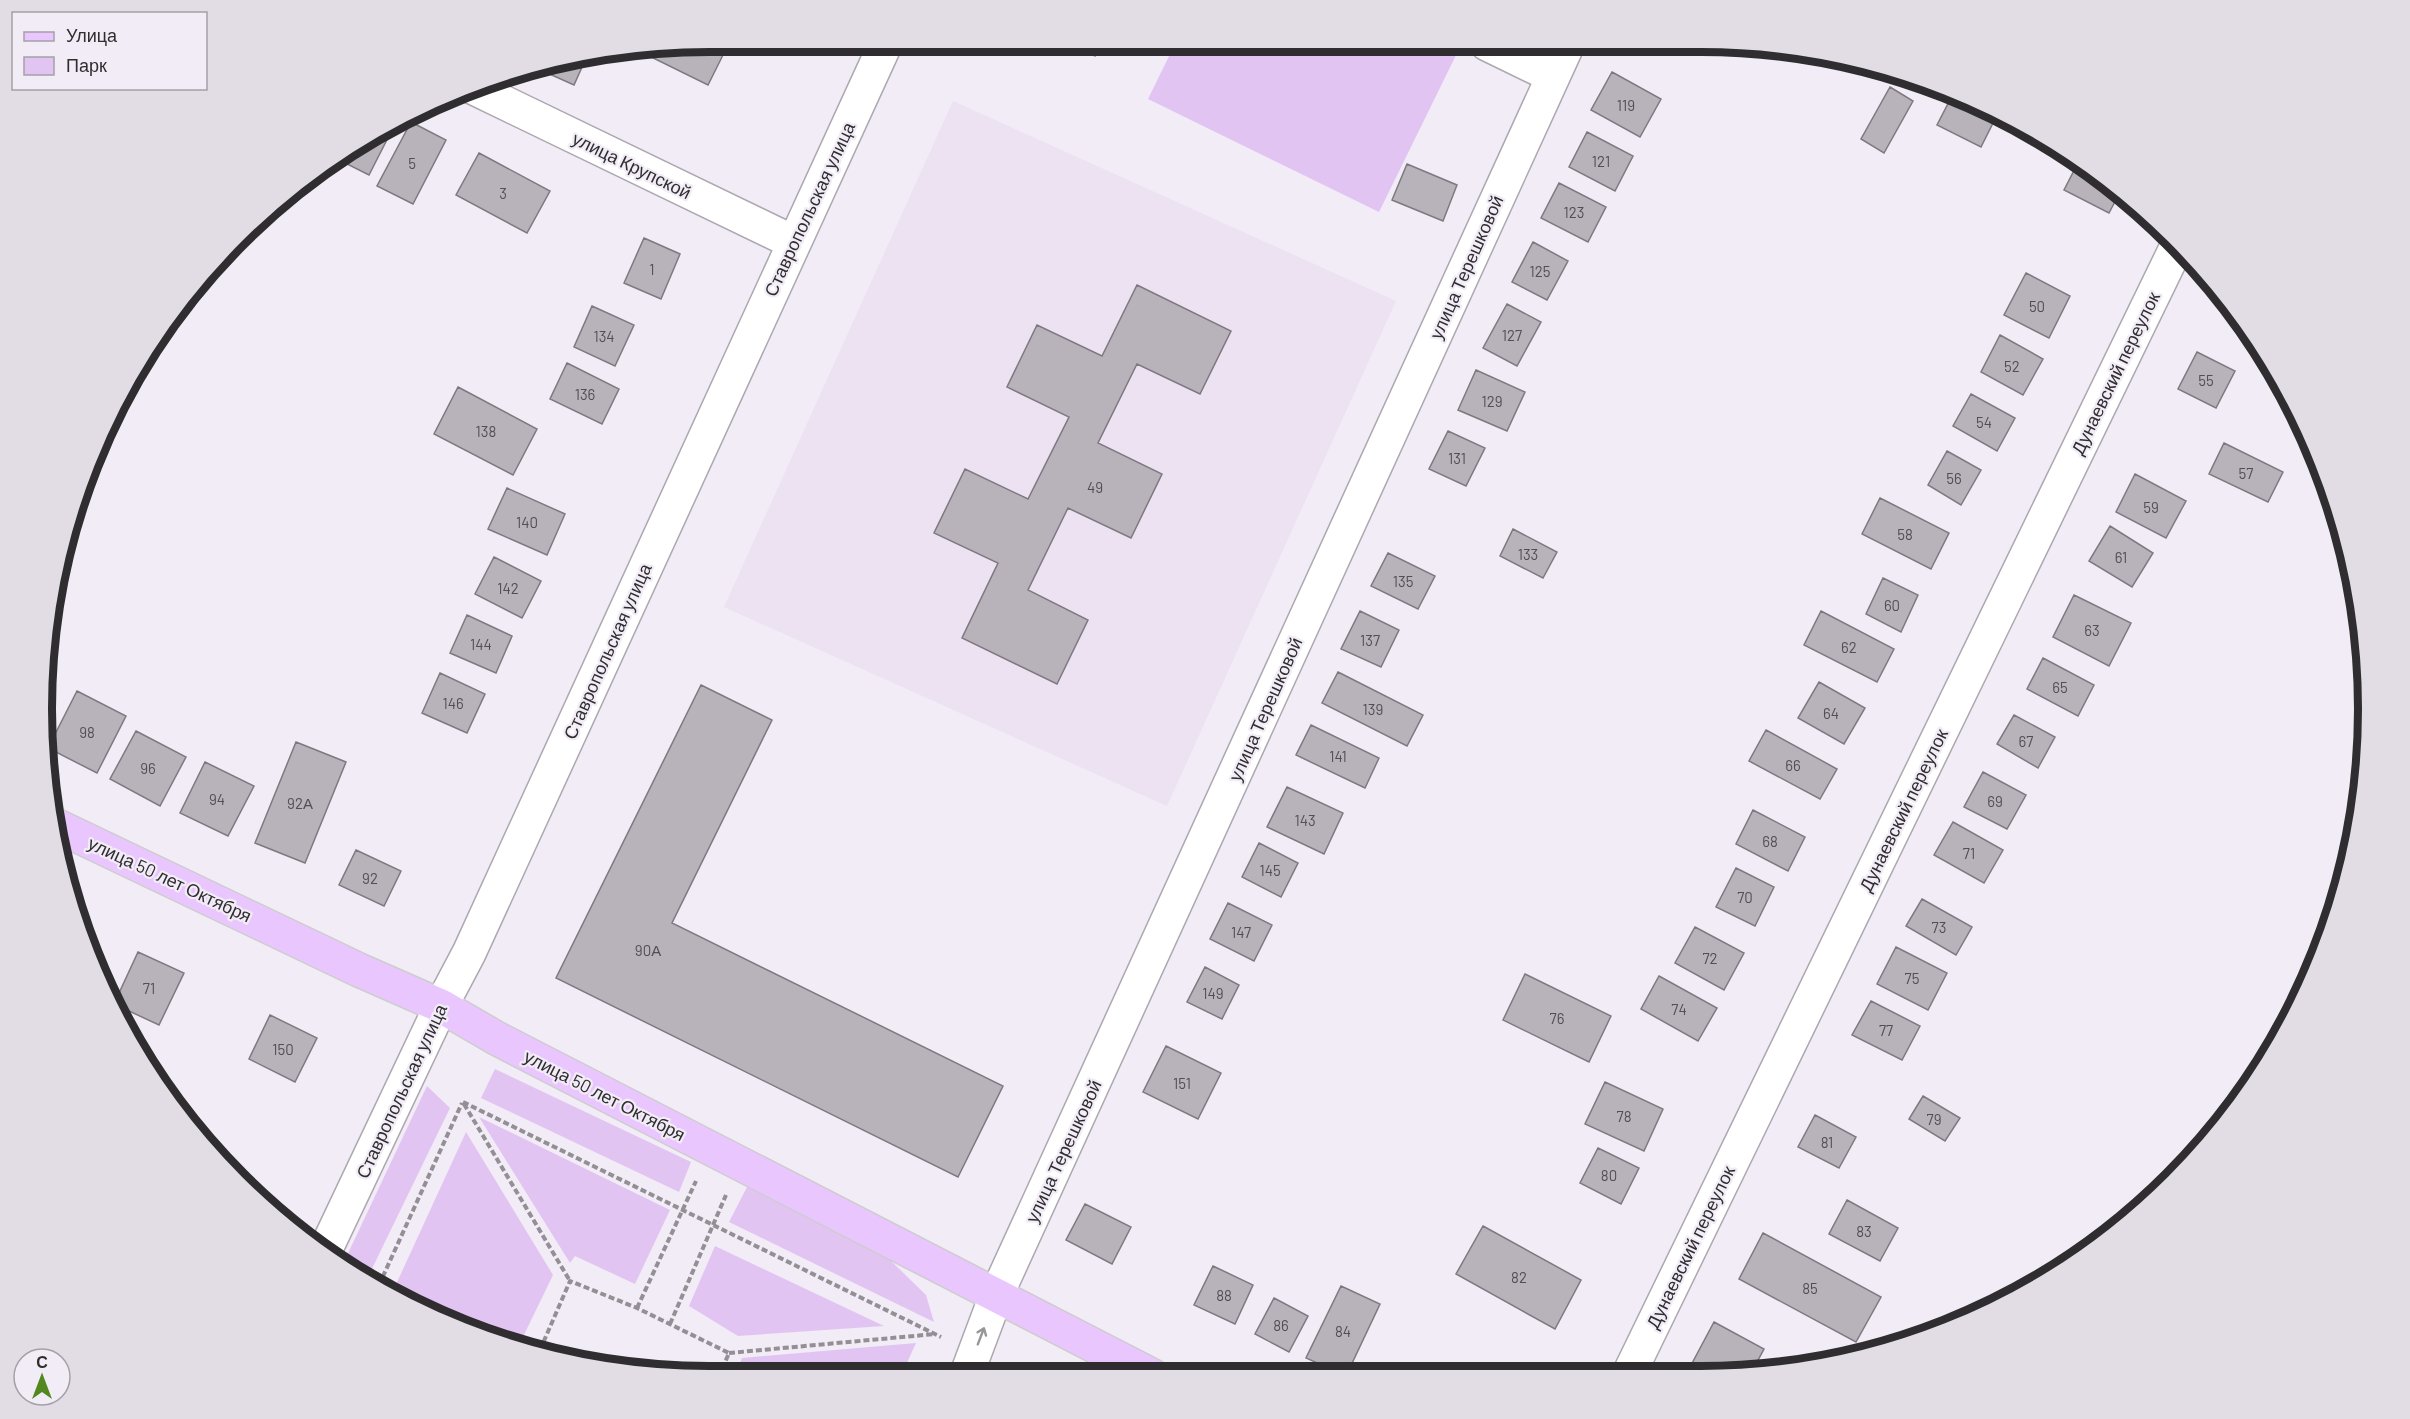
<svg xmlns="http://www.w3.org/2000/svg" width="2410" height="1419" font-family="Barlow,sans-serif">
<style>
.built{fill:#ece2f2}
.green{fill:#e2c4f3}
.building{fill:#b8b3bb;stroke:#7e7981;stroke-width:1.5}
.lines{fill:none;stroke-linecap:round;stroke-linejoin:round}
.minor-casing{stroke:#ada7b0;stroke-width:36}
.major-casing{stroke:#cdcdce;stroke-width:36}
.path{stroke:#938f95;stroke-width:4;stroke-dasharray:6 3;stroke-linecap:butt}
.minor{stroke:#fff;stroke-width:33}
.major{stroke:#eac6fe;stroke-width:33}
.oneway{stroke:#989698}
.labels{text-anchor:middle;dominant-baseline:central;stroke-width:4.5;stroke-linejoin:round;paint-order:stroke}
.number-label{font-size:15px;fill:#524e54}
.street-label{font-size:18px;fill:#302d31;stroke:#f1ecf5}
.rim{fill:none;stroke:#302d31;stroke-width:8}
</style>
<rect width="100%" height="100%" fill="#f1ecf5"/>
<path class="built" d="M953,101L1396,301L1167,806L724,607Z"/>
<path class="green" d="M1461,45L1379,212L1148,99L1174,46Z
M495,1069L691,1162L679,1192L481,1098Z
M427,1086L450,1108L367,1279L342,1266Z
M479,1117L670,1210L635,1284L575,1256L570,1263Z
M466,1132L553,1275L521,1341H495L393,1291Z
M747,1187L888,1258L926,1295L934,1322L729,1222Z
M715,1246L884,1326L738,1336L689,1306Z
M916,1343L901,1376H735L742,1358Z"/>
<path class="building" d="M1075,46H1100L1095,56Z
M727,47L708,85L635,49V48Z
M587,56L574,85L536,68Z
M1612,72L1661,99L1640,137L1591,110Z
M1890,87L1913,101L1884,153L1861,139Z
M1952,96L1996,117L1981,147L1937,125Z
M396,122L369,175L337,159Z
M411,122L446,140L413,204L377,186Z
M1587,132L1633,156L1615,191L1569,167Z
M479,153L550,191L527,233L456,195Z
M2079,161L2119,194L2109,213L2064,190Z
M1407,164L1457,185L1443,221L1392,200Z
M1559,183L1606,207L1588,242L1541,218Z
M644,238L680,254L661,299L624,283Z
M1533,242L1568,261L1547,300L1512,282Z
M2026,273L2070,296L2049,338L2004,315Z
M1137,285L1231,331L1200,394L1137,364L1098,443L1162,474L1131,538L1068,508L1028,590L1088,620L1057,684L962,638L998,563L934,533L965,469L1028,499L1069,417L1007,387L1037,325L1102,356Z
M1507,304L1541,322L1517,366L1483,348Z
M592,306L634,325L615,366L574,347Z
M2000,335L2043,359L2023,395L1981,372Z
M2197,352L2235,371L2216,408L2178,389Z
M567,363L619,389L602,424L550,399Z
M1476,370L1525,392L1507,431L1458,410Z
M458,387L537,429L513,475L434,434Z
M1971,394L2015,418L1997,451L1953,426Z
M105,427L114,432L101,456L95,453Z
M1448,431L1485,448L1466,486L1429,469Z
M2224,443L2283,472L2268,502L2209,474Z
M1947,451L1981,470L1961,505L1928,485Z
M2135,474L2186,501L2166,538L2116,512Z
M507,488L565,514L547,555L488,529Z
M1880,498L1949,533L1931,569L1862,534Z
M2110,526L2153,553L2132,587L2089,561Z
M1513,529L1557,552L1543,578L1500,556Z
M1388,553L1435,576L1418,609L1371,586Z
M494,557L541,581L522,618L475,594Z
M1883,578L1918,595L1901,632L1866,614Z
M2074,595L2131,623L2109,666L2053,637Z
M1360,611L1399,630L1381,667L1341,649Z
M1821,611L1894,649L1877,682L1804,645Z
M467,615L512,636L496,673L450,653Z
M2043,658L2094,685L2078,716L2027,689Z
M1338,672L1423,715L1407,746L1322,703Z
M440,673L485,694L467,733L422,713Z
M1819,682L1865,708L1844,744L1798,718Z
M701,685L772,720L672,923L1003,1086L958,1177L556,978Z
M77,691L126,716L97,773L48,748Z
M2014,715L2055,737L2038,768L1997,744Z
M1311,725L1379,758L1365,788L1296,755Z
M1766,730L1837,769L1820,799L1749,761Z
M136,731L186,757L160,806L110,779Z
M296,742L346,762L305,863L255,843Z
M205,762L254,786L228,836L180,813Z
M1983,772L2026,795L2007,829L1964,807Z
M1287,787L1343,813L1324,854L1267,827Z
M1753,810L1805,837L1788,871L1736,844Z
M1953,822L2003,850L1984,883L1934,855Z
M1259,843L1298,863L1281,897L1242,877Z
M356,850L401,871L384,906L339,885Z
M1736,868L1774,887L1755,926L1716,907Z
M1922,899L1972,927L1956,955L1906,926Z
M1228,903L1272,925L1254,961L1210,939Z
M1695,927L1744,953L1724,990L1675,963Z
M1896,947L1947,973L1928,1010L1877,984Z
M138,952L184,973L159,1025L114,1004Z
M1205,967L1239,985L1222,1019L1187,1002Z
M1525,974L1611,1016L1589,1062L1503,1020Z
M1659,976L1717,1008L1698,1041L1641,1009Z
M1871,1001L1920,1026L1902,1060L1852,1035Z
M270,1015L317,1038L295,1082L249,1059Z
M1166,1046L1221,1073L1198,1119L1143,1092Z
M1605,1082L1663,1109L1644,1151L1585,1124Z
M1923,1096L1960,1118L1945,1141L1909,1119Z
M1815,1115L1856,1137L1839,1168L1798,1147Z
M1598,1148L1639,1168L1621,1204L1580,1183Z
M1847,1200L1898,1228L1880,1261L1829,1234Z
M1085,1204L1131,1227L1112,1264L1066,1240Z
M1483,1226L1581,1280L1555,1329L1456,1274Z
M1763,1233L1881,1297L1856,1342L1739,1279Z
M1213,1266L1253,1285L1235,1324L1194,1305Z
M1341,1286L1380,1304L1346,1376L1306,1358Z
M1274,1298L1308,1316L1289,1352L1255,1334Z
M1714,1322L1764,1349L1750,1375L1702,1376L1689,1369Z"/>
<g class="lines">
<defs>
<path id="minor" d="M1487,44L1553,76
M472,87L793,242
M324,1253L441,1006L469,953L884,47
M966,1376L996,1296L1568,44
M1628,1376L2178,244"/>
<path id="major" d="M53,824L359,970L441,1006L496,1038L1153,1376"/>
</defs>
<use href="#minor" class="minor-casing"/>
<use href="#major" class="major-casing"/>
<path class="path" d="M463,1102L941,1337
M464,1104L570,1281
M379,1285L462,1103
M637,1308L696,1181
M670,1324L726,1195
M531,1349L541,1347
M540,1350L570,1281L637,1308L729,1353L719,1376
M729,1353L935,1334"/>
<use href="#minor" class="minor"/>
<use href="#major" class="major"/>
</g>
<defs><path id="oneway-shaft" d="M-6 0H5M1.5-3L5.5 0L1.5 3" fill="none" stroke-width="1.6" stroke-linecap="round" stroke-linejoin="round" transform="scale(1.5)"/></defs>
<use class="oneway" href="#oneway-shaft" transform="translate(981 1336) rotate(-69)"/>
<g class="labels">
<g class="number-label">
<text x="1626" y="105">119</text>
<text x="1601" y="161">121</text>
<text x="412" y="163">5</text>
<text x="503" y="193">3</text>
<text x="1574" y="212">123</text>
<text x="652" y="269">1</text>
<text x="1540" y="271">125</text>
<text x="2037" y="306">50</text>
<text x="1512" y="335">127</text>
<text x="604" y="336">134</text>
<text x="2012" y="366">52</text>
<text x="2206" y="380">55</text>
<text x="585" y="394">136</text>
<text x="1492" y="401">129</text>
<text x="1984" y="422">54</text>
<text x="486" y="431">138</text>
<text x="1457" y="458">131</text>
<text x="2246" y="473">57</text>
<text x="1954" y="478">56</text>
<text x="1095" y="487">49</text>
<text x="2151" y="507">59</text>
<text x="527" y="522">140</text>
<text x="1905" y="534">58</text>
<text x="1528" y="554">133</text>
<text x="2121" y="557">61</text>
<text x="1403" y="581">135</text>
<text x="508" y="588">142</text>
<text x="1892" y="605">60</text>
<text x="2092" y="630">63</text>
<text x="1370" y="640">137</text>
<text x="481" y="644">144</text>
<text x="1849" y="647">62</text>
<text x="2060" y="687">65</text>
<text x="453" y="703">146</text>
<text x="1373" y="709">139</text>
<text x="1831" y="713">64</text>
<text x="87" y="732">98</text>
<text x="2026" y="741">67</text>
<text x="1338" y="756">141</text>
<text x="1793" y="765">66</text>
<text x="148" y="768">96</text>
<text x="217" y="799">94</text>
<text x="1995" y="801">69</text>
<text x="300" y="803">92А</text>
<text x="1305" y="820">143</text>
<text x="1770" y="841">68</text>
<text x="1969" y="853">71</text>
<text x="1270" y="870">145</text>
<text x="370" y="878">92</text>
<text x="1745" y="897">70</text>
<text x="1939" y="927">73</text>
<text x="1241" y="932">147</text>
<text x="648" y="950">90А</text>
<text x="1710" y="958">72</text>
<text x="1912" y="978">75</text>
<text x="149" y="988">71</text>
<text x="1213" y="993">149</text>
<text x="1679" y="1009">74</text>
<text x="1557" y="1018">76</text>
<text x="1886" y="1030">77</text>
<text x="283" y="1049">150</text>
<text x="1182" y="1083">151</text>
<text x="1624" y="1116">78</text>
<text x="1934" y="1119">79</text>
<text x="1827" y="1142">81</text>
<text x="1609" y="1175">80</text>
<text x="1864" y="1231">83</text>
<text x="1519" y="1277">82</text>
<text x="1810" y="1288">85</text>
<text x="1224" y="1295">88</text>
<text x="1281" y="1325">86</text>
<text x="1343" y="1331">84</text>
</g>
<g class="street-label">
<text transform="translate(632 165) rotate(26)">улица Крупской</text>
<text transform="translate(809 209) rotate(-65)">Ставропольская улица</text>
<text transform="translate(1466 267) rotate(-66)">улица Терешковой</text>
<text transform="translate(2115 373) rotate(-64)">Дунаевский переулок</text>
<text transform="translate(607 651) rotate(-66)">Ставропольская улица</text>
<text transform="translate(1265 709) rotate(-66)">улица Терешковой</text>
<text transform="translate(1903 810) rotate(-64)">Дунаевский переулок</text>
<text transform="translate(170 879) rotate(25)">улица 50 лет Октября</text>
<text transform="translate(401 1091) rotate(-65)">Ставропольская улица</text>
<text transform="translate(605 1095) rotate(27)">улица 50 лет Октября</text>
<text transform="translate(1063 1151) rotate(-65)">улица Терешковой</text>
<text transform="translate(1690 1247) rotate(-64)">Дунаевский переулок</text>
</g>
</g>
<path d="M0 0H2410V1419H0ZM709 52H1701A657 657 0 0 1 2358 709V709A657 657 0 0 1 1701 1366H709A657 657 0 0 1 52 709V709A657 657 0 0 1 709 52Z" fill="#e2dde5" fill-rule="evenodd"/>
<path class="rim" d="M709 52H1701A657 657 0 0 1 2358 709V709A657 657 0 0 1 1701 1366H709A657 657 0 0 1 52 709V709A657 657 0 0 1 709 52Z"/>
<rect x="12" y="12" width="195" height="78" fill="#f1ecf5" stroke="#a4a0a7" stroke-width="1.5"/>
<rect x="24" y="32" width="30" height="9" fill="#eac6fe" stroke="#a4a0a7" stroke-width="1.5"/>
<text x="66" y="42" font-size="18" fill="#302d31">Улица</text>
<rect x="24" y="57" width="30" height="18" fill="#e2c4f3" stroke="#a4a0a7" stroke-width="1.5"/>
<text x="66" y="72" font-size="18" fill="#302d31">Парк</text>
<g transform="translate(42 1377)"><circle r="28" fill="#f1ecf5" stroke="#a4a0a7" stroke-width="1.5"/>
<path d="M0-4.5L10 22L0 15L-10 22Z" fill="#53871f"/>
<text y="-9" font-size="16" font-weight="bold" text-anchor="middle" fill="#302d31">С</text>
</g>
</svg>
